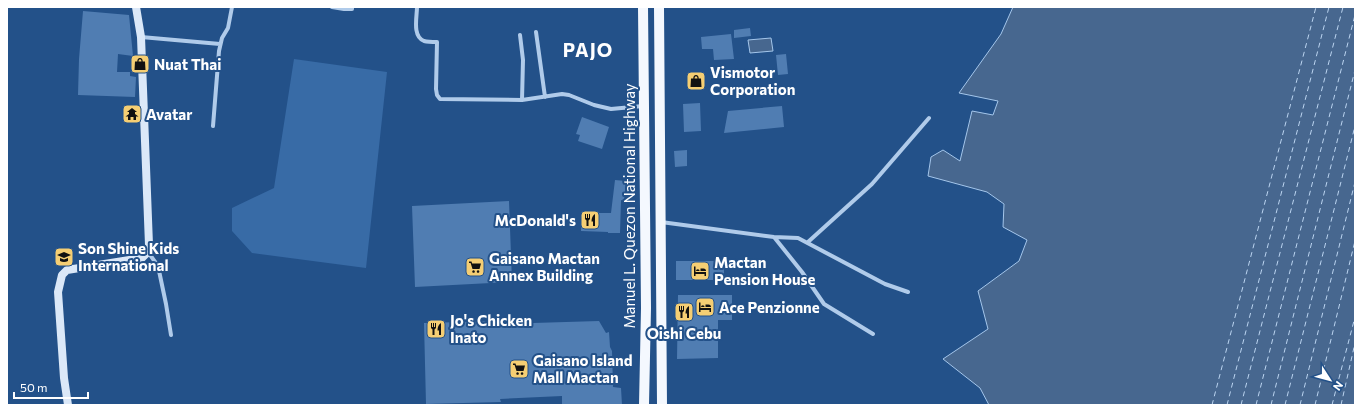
<svg xmlns="http://www.w3.org/2000/svg" width="1362" height="412" font-family="Commissioner,sans-serif">
<style>
.green{fill:#386ba6}
.water{fill:#47678f;stroke:#a4c6eb}
.lines{fill:none;stroke-linecap:round;stroke-linejoin:round}
.ferry{stroke:#bcd5f1;stroke-width:1;stroke-dasharray:5 4;stroke-linecap:butt}
.building{fill:#507db2}
.street{stroke:#b0cbea;stroke-width:4}
.secondary{stroke:#dbe8f8;stroke-width:8}
.primary{stroke:#f4f8fe;stroke-width:10}
.labels{text-anchor:middle;dominant-baseline:central;stroke-width:4;stroke-linejoin:round;paint-order:stroke}
.poi-label{font-size:15px;font-weight:bold;fill:#fff;stroke:#235189;text-anchor:start}
.street-label{font-size:15px;fill:#fff;stroke:#235189}
.district-label{font-size:19px;font-weight:bold;letter-spacing:1px;fill:#fff;stroke:#235189}
</style>
<rect width="100%" height="100%" fill="#235189"/>
<path class="green" d="M294,59L387,72L366,268L252,253L232,231V208L274,188Z"/>
<path class="water" d="M1013,7H1355V405H989L980,388L943,359L988,329L978,291L1019,261L1027,240L1003,227L1004,204L987,192L928,176L931,157L943,150L960,161L972,111L993,115L998,101L959,93L1001,34Z
M771,38L773,51L750,53L748,40Z"/>
<g class="lines">
<path class="ferry" d="M1212,405L1316,7
M1227,405L1329,7
M1241,405L1343,7
M1256,405L1355,15
M1271,405L1355,70
M1285,405L1355,126
M1300,405L1355,182
M1315,405L1355,241
M1332,405L1355,317
M1341,405L1355,343"/>
</g>
<path class="building" d="M83,11L129,15L133,56L118,54L117,72H130V76L136,77L135,97L78,95L79,59Z
M750,28L751,36L734,38V30Z
M731,34L734,59L714,60L713,49H702L701,37Z
M786,54L788,74L778,75L776,55Z
M700,103L701,131L684,132L683,104Z
M782,106L784,127L724,133L728,111Z
M582,117L609,127L602,149L578,141L580,135L576,134Z
M687,150V166L675,167L674,151Z
M615,180L626,181L624,201L621,200L620,233H608V232L581,231L582,213H611Z
M509,201L512,282L415,287L412,206Z
M676,261H724V280H676Z
M678,295H732V320H718V358L677,359Z
M498,321V324L599,321L606,333L609,332L610,347L612,351L613,387L621,388L622,405H562V396L500,399L501,402L426,404L424,323Z"/>
<g class="lines">
<path class="street" d="M332,7L344,9H352V7
M417,7C417,17 412,36 424,41C428,42 433,42 437,42L436,89L437,95L440,99L522,100L562,94L569,95L594,105L611,109L643,106
M536,32L545,97
M520,35L523,60L522,100
M141,37L220,44
M213,126L219,51L222,38L228,28L232,7
M661,222L774,237L798,238L885,284L908,292
M774,237L802,272L824,304L873,334
M808,242L872,184L929,118
M148,252L158,266L166,304L171,335"/>
<path class="secondary" d="M68,405L64,378L58,292L62,275L67,270L142,258L148,252L149,245L141,37L136,7"/>
<path class="primary" d="M643,7L646,308L644,405
M659,7L662,405"/>
</g>
<defs>
<symbol id="shop-square" viewBox="-11 -11 22 22"><rect x="-9" y="-9" width="18" height="18" rx="4" fill="#f5ce73" stroke="#235189"/><path d="M-5-2.5h2.3a2.7 3.5 0 0 1 5.4 0H5L5.5 6h-11ZM-1.5-2.5h3a1.5 2.3 0 0 0-3 0Z" fill="#111"/></symbol>
<symbol id="temple-square" viewBox="-11 -11 22 22"><rect x="-9" y="-9" width="18" height="18" rx="4" fill="#f5ce73" stroke="#235189"/><path d="M0-6L5-2H3V0L6.5 2.5H4V6H1.5V3h-3V6H-4V2.5H-6.5L-3 0V-2H-5Z" fill="#111"/></symbol>
<symbol id="restaurant-square" viewBox="-11 -11 22 22"><rect x="-9" y="-9" width="18" height="18" rx="4" fill="#f5ce73" stroke="#235189"/><path d="M-5-6h1v4h1v-4h1v4h1v-4h1v5L-1.5 .5V6h-2V.5L-5-1ZM5-6V6H3V1.5H1.5Q1.5-4 5-6Z" fill="#111"/></symbol>
<symbol id="school-square" viewBox="-11 -11 22 22"><rect x="-9" y="-9" width="18" height="18" rx="4" fill="#f5ce73" stroke="#235189"/><path d="M0-5L7-2L0 1L-7-2ZM-4 1L0 2.5L4 1V4Q0 6-4 4Z" fill="#111"/></symbol>
<symbol id="supermarket-square" viewBox="-11 -11 22 22"><rect x="-9" y="-9" width="18" height="18" rx="4" fill="#f5ce73" stroke="#235189"/><path d="M-6-5.5h2.5l.6 2H6L4.5 2H-2.5L-4.4-4H-6ZM-1.5 3.2a1.3 1.3 0 1 0 .1 0ZM3 3.2a1.3 1.3 0 1 0 .1 0Z" fill="#111"/></symbol>
<symbol id="hotel-square" viewBox="-11 -11 22 22"><rect x="-9" y="-9" width="18" height="18" rx="4" fill="#f5ce73" stroke="#235189"/><path d="M-6-4.5h1.5V1H6V5H4.5V3h-9V5H-6ZM-4 0a1.8 1.8 0 1 1 3.6 0ZM.5 0V-2.5h3Q6-2.5 6 0Z" fill="#111"/></symbol>
</defs>
<g fill-rule="evenodd">
<use href="#shop-square" x="129" y="53" width="22" height="22"/>
<use href="#shop-square" x="685" y="70" width="22" height="22"/>
<use href="#temple-square" x="121" y="103" width="22" height="22"/>
<use href="#restaurant-square" x="579" y="209" width="22" height="22"/>
<use href="#school-square" x="53" y="246" width="22" height="22"/>
<use href="#supermarket-square" x="464" y="256" width="22" height="22"/>
<use href="#hotel-square" x="689" y="260" width="22" height="22"/>
<use href="#hotel-square" x="694" y="296" width="22" height="22"/>
<use href="#restaurant-square" x="673" y="301" width="22" height="22"/>
<use href="#restaurant-square" x="425" y="318" width="22" height="22"/>
<use href="#supermarket-square" x="508" y="358" width="22" height="22"/>
</g>
<g class="labels">
<g class="poi-label">
<text x="154" y="64">Nuat Thai</text>
<text x="710" y="72">Vismotor<tspan x="710" dy="17">Corporation</tspan></text>
<text x="146" y="114">Avatar</text>
<text x="576" y="220" text-anchor="end">McDonald's</text>
<text x="78" y="248">Son Shine Kids<tspan x="78" dy="17">International</tspan></text>
<text x="489" y="258">Gaisano Mactan<tspan x="489" dy="17">Annex Building</tspan></text>
<text x="714" y="262">Mactan<tspan x="714" dy="17">Pension House</tspan></text>
<text x="719" y="307">Ace Penzionne</text>
<text x="450" y="320">Jo's Chicken<tspan x="450" dy="17">Inato</tspan></text>
<text x="684" y="333" text-anchor="middle">Oishi Cebu</text>
<text x="533" y="360">Gaisano Island<tspan x="533" dy="17">Mall Mactan</tspan></text>
</g>
<g class="street-label">
<text transform="translate(629 206) rotate(-90)">Manuel L. Quezon National Highway</text>
</g>
<g class="district-label">
<text x="588" y="49">PAJO</text>
</g>
</g>
<rect width="1362" height="412" fill="none" stroke="#ffffff" stroke-width="16"/>
<g transform="translate(1330 380) rotate(126)" stroke="#235189" stroke-width="3" paint-order="stroke">
<path d="M0-3L7 15L0 10L-7 15Z" fill="#ffffff"/>
<text y="-6" font-size="11" font-weight="bold" text-anchor="middle" fill="#ffffff">N</text>
</g>
<path d="M14 392v6h74v-6" fill="none" stroke="#ffffff" stroke-width="2"/>
<text x="20" y="392" font-size="12" fill="#ffffff" stroke="#235189" stroke-width="3" paint-order="stroke">50 m</text>
</svg>
